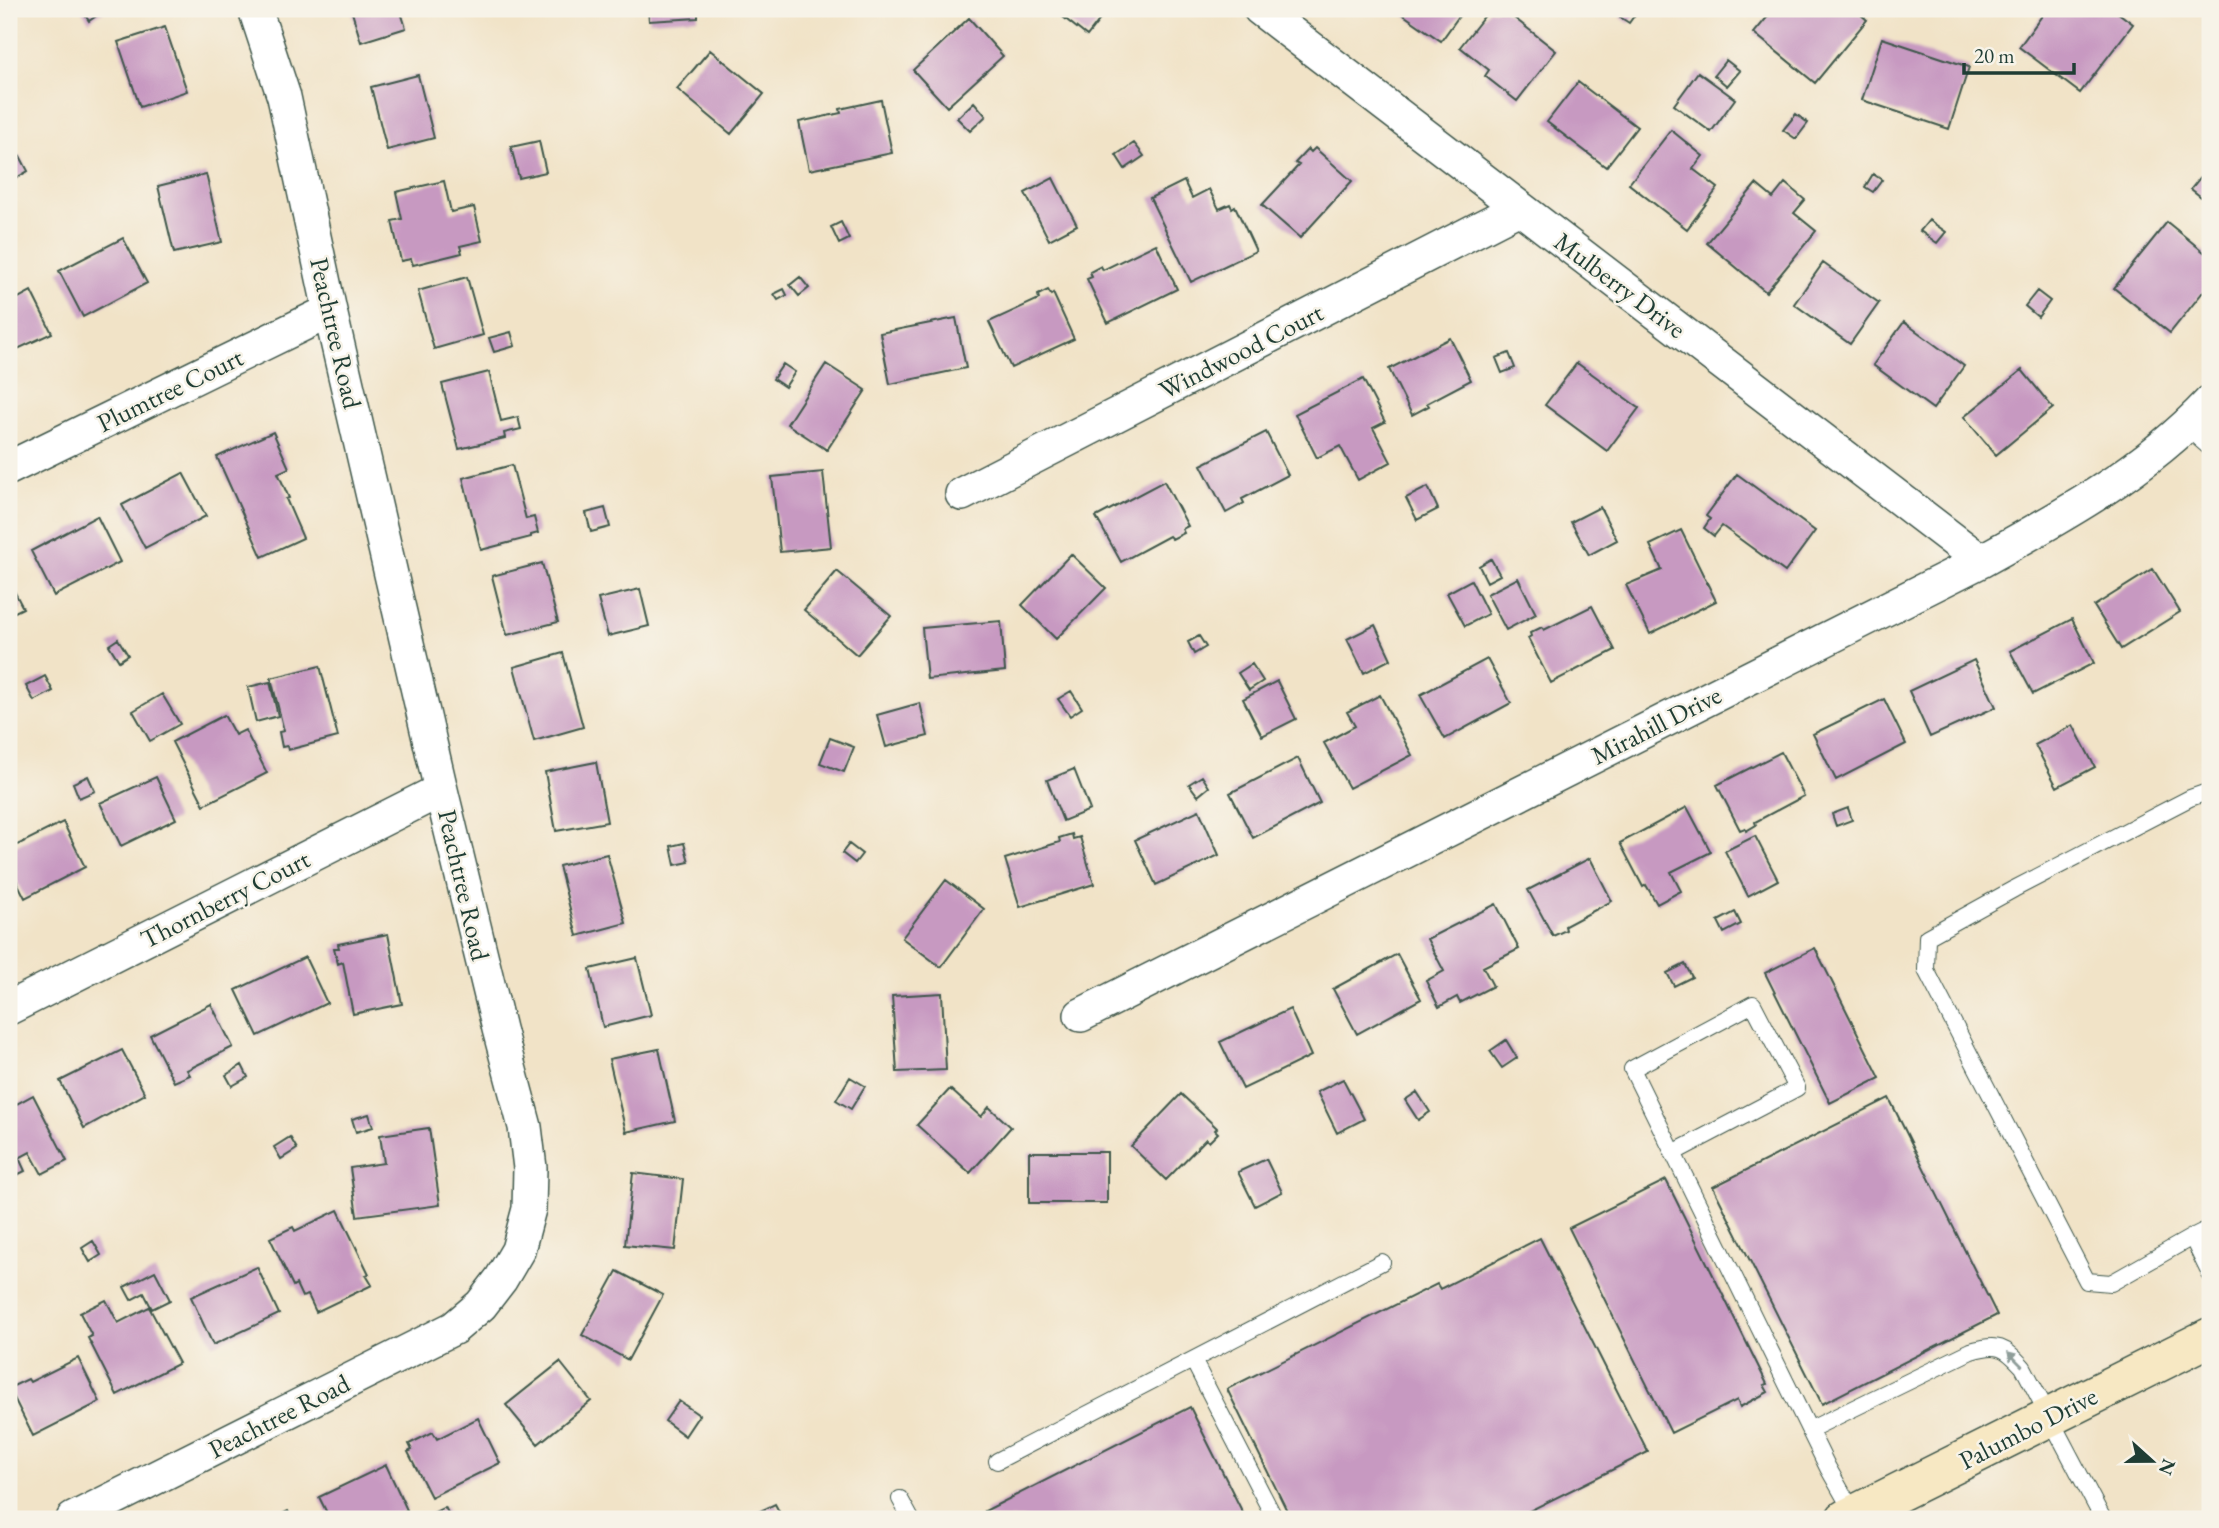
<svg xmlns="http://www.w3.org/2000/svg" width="2219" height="1528" font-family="'EB Garamond',serif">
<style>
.building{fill:#c799c1}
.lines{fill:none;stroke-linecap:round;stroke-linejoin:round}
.lane-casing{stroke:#3e564a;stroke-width:18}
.street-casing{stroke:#3e564a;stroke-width:36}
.secondary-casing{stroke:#3e564a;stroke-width:41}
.lane{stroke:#fff;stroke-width:16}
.street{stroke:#fff;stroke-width:33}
.secondary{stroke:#f7e8c3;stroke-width:38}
.oneway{fill:#8f9e9a}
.labels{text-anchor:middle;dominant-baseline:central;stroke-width:5;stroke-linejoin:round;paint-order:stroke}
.street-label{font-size:26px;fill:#1f3d34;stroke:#f7f3e8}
</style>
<rect width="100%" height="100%" fill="#f7f3e8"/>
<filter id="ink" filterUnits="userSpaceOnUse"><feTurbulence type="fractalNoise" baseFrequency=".0143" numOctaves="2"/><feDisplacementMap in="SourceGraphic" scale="14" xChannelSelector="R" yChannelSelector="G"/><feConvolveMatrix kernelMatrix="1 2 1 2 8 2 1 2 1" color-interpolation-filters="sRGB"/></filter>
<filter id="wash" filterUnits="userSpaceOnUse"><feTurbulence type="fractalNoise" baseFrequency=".00686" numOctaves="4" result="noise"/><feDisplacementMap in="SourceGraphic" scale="28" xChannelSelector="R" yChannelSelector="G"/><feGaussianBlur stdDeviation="1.57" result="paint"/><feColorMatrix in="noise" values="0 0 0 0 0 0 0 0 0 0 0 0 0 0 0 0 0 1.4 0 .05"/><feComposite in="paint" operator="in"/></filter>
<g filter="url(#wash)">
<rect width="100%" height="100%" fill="#f1e3c7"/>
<g id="blocks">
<path class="building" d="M9,9H24L9,19Z
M81,9H106L89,21Z
M351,9H400L406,28L361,42Z
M648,9H698V18L649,21Z
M1053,9H1108L1087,36Z
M1395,9H1464L1441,41Z
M1490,9H1503L1556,51L1517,101L1485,76L1489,70L1460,47Z
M1626,9H1639L1629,23L1620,17Z
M1774,9H1854L1867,20L1815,83L1754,33Z
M2047,9H2113L2133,24L2080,93L2019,47Z
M969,18L1003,56L947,107L913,70Z
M165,27L187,91L140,107L118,42Z
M1882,38L1969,67L1949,129L1862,100Z
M710,50L764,94L731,134L677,89Z
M1726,60L1740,71L1727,86L1714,75Z
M1698,72L1735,99L1711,132L1674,105Z
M418,75L434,138L387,150L371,87Z
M1578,82L1637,127L1606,167L1547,122Z
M881,100L892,153L809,170L799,122L841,113L840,109Z
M974,102L986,116L970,131L957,118Z
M1796,114L1808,123L1796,139L1783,130Z
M1671,130L1703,156L1693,169L1718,188L1687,229L1629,184Z
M539,141L546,172L519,178L511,147Z
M1134,143L1144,156L1125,169L1116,155Z
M1315,148L1352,181L1300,238L1262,205L1299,165L1295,163L1308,149L1311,152Z
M20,156L28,171L9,182V163Z
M2210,165V204L2191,189Z
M206,174L222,242L174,253L158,186Z
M1873,174L1882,180L1873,192L1865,187Z
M1053,178L1077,225L1049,240L1025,193Z
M444,181L451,212L474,207L482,241L460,246L462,253L413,265L411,259L401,261L392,221L402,219L396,192Z
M1184,181L1192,198L1209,189L1219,209L1230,204L1232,208L1235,206L1256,251L1191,282L1150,198Z
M1785,183L1805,200L1794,213L1816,231L1766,292L1707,243L1756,184L1773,198Z
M1929,220L1946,232L1937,243L1920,231Z
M841,222L849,239L839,244L831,227Z
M2167,222L2210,257V283L2170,333L2114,288Z
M123,238L147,283L83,317L59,271Z
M1156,244L1177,289L1108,323L1087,279L1092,277L1090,272L1101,266L1103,270Z
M1823,263L1879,303L1850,344L1794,304Z
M467,277L483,335L434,349L418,291Z
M800,277L809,288L799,296L790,285Z
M784,289L787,295L778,300L774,294Z
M1048,290L1051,295L1053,293L1074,339L1011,368L989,322L1039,299L1038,295Z
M31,291L52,333L9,353V303Z
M2037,291L2050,301L2038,317L2025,306Z
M956,318L966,368L890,384L880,333Z
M1904,322L1964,366L1933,409L1873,365Z
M511,332L515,346L494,352L489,338Z
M1450,338L1471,380L1427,403L1429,406L1412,415L1389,369Z
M1509,353L1515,368L1502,373L1496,358Z
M1577,363L1639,408L1607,451L1545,405Z
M783,364L795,372L785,387L773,379Z
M826,364L866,390L827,450L787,424Z
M2022,370L2053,408L1996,455L1964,417Z
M489,372L501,421L518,417L521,429L504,433L505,438L459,449L442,384Z
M1363,379L1385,422L1373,428L1391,462L1358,480L1340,446L1317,458L1295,414Z
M273,432L289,468L278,473L289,498L286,499L303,538L262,557L217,457Z
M1266,432L1288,475L1242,499L1244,503L1226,513L1201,465Z
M512,465L526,519L534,517L538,533L531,535V537L481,550L463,478Z
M823,472L831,547L780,552L772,477Z
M183,473L206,516L145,548L122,505Z
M1737,474L1815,531L1785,572L1722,526L1714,536L1704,528L1710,519L1706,516Z
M1164,481L1188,526L1182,529L1184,533L1172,539L1169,536L1121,562L1096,517Z
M1428,487L1438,509L1417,520L1406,498Z
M1600,507L1617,540L1589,555L1571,522Z
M605,508L610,527L591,532L586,513Z
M97,516L120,562L54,596L31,551Z
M1681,530L1716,601L1650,634L1626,585L1662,570L1650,545Z
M1071,554L1106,588L1056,639L1022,605Z
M1491,559L1500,575L1487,582L1479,566Z
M542,563L558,622L507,635L492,576Z
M2153,569L2180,612L2121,649L2094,606Z
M837,571L891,616L857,655L804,610Z
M1518,578L1536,614L1506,630L1487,594Z
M1471,580L1488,614L1465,626L1447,593Z
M9,581L23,608L9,615Z
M640,589L649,626L608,636L598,599Z
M1592,606L1615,650L1551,683L1528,638L1531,636L1530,633L1542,627L1544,630Z
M2072,619L2094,663L2033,694L2010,651Z
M1001,621L1005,671L927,679L922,628Z
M1375,625L1391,659L1364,673L1347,639Z
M1199,636L1206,647L1194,654L1188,642Z
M118,639L128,655L119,661L109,645Z
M563,653L583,727L534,741L514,667Z
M1487,659L1511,703L1445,739L1420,695Z
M1974,660L1996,707L1930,737L1909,691Z
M1252,664L1263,681L1249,690L1238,673Z
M320,666L338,737L288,750L287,746L282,747L279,732L284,731L271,678Z
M45,676L53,691L34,701L26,686Z
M1277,681L1296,719L1262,736L1243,699Z
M270,682L278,716L256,722L248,687Z
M1071,691L1082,708L1070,716L1058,699Z
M162,694L180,724L150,741L133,711Z
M1380,695L1412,755L1349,788L1324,743L1355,726L1347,712Z
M1884,699L1906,744L1836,780L1813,734Z
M920,703L928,736L886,747L877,715Z
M224,715L235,735L245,730L267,773L204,805L172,742Z
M2073,725L2095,767L2057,787L2035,745Z
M830,738L854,747L844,772L820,763Z
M1781,752L1804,796L1755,822L1756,825L1746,831L1745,828L1740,830L1717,785Z
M1298,758L1320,803L1253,838L1230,793Z
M596,762L607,822L556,831L545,772Z
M1074,769L1090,810L1063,821L1047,780Z
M88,776L95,791L79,798L73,783Z
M1202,776L1209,787L1198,796L1189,784Z
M156,777L176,819L121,846L100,803Z
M1687,807L1711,852L1671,872L1681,891L1657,904L1646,885L1643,887L1620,843Z
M1848,808L1852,820L1836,826L1832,814Z
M1199,810L1219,855L1156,885L1135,840Z
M63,822L85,867L25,898L9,866V849Z
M1072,834L1073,839L1080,837L1094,884L1020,907L1005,859L1060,842L1059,838Z
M1755,836L1778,880L1748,896L1725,851Z
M684,843L689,862L675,865L671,846Z
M849,844L862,854L855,863L842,853Z
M607,854L626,923L577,936L559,866Z
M1590,858L1612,901L1565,926L1566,930L1553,936L1528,890Z
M946,880L984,909L941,967L902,938Z
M1496,904L1519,949L1483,967L1493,986L1460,1003L1457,997L1439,1007L1426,981L1444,971L1427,939Z
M1735,912L1741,924L1724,933L1718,921Z
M388,934L402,1004L353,1014L343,962L338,964L334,948H339L338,944Z
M1815,948L1880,1078L1830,1103L1765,973Z
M1397,954L1421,999L1357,1034L1333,989Z
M305,957L327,1003L258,1036L236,990Z
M637,958L651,1015L603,1027L590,969Z
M1685,964L1692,977L1674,986L1667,973Z
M942,993L946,1070L897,1072L892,996Z
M211,1004L233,1047L187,1070L190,1075L174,1082L150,1035Z
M1290,1009L1311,1056L1243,1089L1220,1042Z
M1506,1040L1517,1058L1502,1068L1490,1051Z
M659,1049L675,1121L626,1132L609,1059Z
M122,1050L145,1094L84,1128L60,1081Z
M242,1065L248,1077L232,1086L226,1075Z
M850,1077L865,1086L851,1109L836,1100Z
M1343,1079L1364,1119L1337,1133L1317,1092Z
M950,1089L981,1117L989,1107L1011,1127L970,1173L917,1125Z
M1417,1092L1430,1112L1418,1120L1405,1100Z
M1181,1094L1217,1128L1215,1130L1218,1133L1209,1142L1206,1139L1166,1180L1131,1146Z
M33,1095L67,1161L42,1174L30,1152L19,1158L25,1171L9,1179V1108Z
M1889,1098L1997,1315L1822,1404L1713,1187Z
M369,1114L373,1127L356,1132L352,1119Z
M429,1128L440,1205L357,1216L350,1168L384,1163L380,1135Z
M290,1137L297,1149L281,1159L274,1147Z
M1029,1152H1107V1203H1029Z
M1266,1159L1282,1192L1255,1206L1238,1172Z
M633,1173L683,1179L675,1250L625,1245Z
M1666,1180L1767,1384L1764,1385L1768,1392L1740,1407L1737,1400L1671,1433L1569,1228Z
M338,1210L369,1274L366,1275L372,1285L316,1312L308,1295L302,1297L296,1284L293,1286L270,1238L293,1227L295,1231Z
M1540,1238L1648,1452L1513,1519H1291L1227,1389L1437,1284L1440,1289Z
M93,1241L101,1255L90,1262L82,1248Z
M257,1267L279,1314L213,1345L191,1297Z
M155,1271L170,1300L152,1309L144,1293L131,1300L124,1287Z
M617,1271L663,1295L628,1360L582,1335Z
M106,1300L118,1323L149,1307L179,1363L117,1395L88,1338L92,1336L80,1313Z
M78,1358L100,1402L33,1436L9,1388L28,1379L30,1382Z
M560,1362L591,1401L538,1444L506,1405Z
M679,1401L699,1415L685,1436L665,1421Z
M1190,1407L1246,1519H990L985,1511Z
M478,1418L500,1463L431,1497L408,1452L412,1450L409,1444L433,1432L437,1439Z
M386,1465L407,1510L387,1519H330L319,1497Z
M775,1504L783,1519H744Z
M445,1507L451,1519H421Z
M288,1511L292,1519H272Z"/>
</g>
</g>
<g filter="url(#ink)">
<use href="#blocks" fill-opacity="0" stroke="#3e564a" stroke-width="2"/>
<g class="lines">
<defs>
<path id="lane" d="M2186,427L2210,448
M2210,791L2190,798L2014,889L1927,937L1926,970L2087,1281L2111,1283L2192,1237L2210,1274
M1673,1153L1797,1088L1753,1004L1632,1069L1828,1468L1854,1514
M2192,1237L2210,1228
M1193,1360L1275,1519
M1811,1429L1971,1351C1998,1343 2004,1346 2023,1367L2103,1519
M997,1461L1382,1262
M900,1499L911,1519"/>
<path id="street" d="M1260,9L1981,561
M9,468L330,311
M962,494L1519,208
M9,1008L441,790
M1081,1015L1981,561C2063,516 2145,471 2210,402
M73,1519L454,1328L481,1305L501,1279L518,1250L529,1209L530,1168L525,1127L499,1029L441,790L330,311L284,97L255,9"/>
<path id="secondary" d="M1845,1519L2210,1337"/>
</defs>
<use href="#lane" class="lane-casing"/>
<use href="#street" class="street-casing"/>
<use href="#secondary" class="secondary-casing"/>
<use href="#lane" class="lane"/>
<use href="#street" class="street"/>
<use href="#secondary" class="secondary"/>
</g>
<defs><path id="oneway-solid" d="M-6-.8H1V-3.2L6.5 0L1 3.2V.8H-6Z" transform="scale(1.75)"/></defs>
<use class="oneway" href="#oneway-solid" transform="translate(2015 1359) rotate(-135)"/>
</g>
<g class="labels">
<g class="street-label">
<text transform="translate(1620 285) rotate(37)">Mulberry Drive</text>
<text transform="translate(336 333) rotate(77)">Peachtree Road</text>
<text transform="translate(1241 351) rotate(-27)">Windwood Court</text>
<text transform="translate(170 390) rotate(-26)">Plumtree Court</text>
<text transform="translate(1656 725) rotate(-27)">Mirahill Drive</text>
<text transform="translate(464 885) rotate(77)">Peachtree Road</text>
<text transform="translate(225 899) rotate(-27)">Thornberry Court</text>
<text transform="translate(279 1416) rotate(-27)">Peachtree Road</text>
<text transform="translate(2028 1428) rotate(-27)">Palumbo Drive</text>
</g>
</g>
<rect width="2219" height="1528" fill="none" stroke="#f7f3e8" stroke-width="35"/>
<g transform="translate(2152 1461) rotate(111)" stroke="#f7f3e8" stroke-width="5" paint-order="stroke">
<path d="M0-5L12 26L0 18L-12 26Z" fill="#1f3d34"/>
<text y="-10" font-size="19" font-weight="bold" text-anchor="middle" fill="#1f3d34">N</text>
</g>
<path d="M1964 63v10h110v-10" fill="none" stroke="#1f3d34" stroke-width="3.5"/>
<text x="1974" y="63" font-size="21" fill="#1f3d34" stroke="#f7f3e8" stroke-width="5" paint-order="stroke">20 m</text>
</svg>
